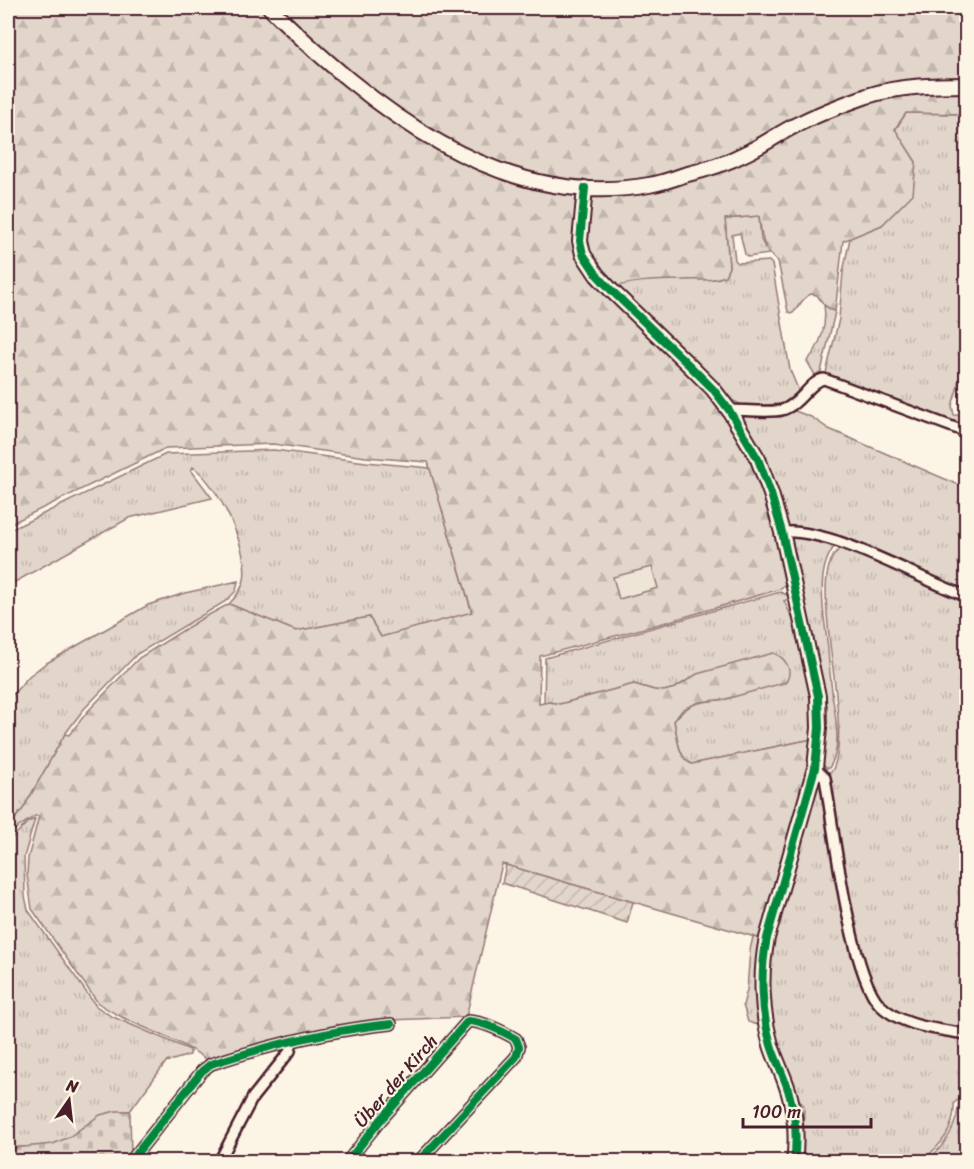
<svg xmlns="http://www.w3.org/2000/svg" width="974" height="1169" font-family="Sriracha,sans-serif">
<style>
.built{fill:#eee5d7}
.grass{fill:url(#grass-tufts);stroke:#967a7a;stroke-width:1.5}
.forest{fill:url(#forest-firs);stroke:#967a7a;stroke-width:1.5;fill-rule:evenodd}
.cemetery{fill:url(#cemetery-stones);stroke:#967a7a;stroke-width:1.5}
.garden{fill:url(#garden-furrows);stroke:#967a7a;stroke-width:1.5}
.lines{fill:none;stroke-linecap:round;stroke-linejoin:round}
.street-casing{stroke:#4a1f2b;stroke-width:14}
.secondary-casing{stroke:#4a1f2b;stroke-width:18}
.street{stroke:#fcf5e5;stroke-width:9}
.secondary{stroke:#fcf5e5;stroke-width:14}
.cycleway-casing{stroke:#fcf5e5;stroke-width:11}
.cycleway{stroke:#00873e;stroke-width:8}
.labels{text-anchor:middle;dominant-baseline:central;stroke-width:4.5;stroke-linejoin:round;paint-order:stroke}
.street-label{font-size:18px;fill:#4a1f2b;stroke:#fcf5e5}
</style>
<defs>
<pattern id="grass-tufts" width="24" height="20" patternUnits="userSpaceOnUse" patternTransform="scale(1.5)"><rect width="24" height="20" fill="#e2d5ca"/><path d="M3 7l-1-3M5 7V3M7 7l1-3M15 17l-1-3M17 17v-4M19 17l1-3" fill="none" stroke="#c3b6ae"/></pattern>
<pattern id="forest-firs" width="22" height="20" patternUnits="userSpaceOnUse" patternTransform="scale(1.5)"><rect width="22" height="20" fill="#e2d5ca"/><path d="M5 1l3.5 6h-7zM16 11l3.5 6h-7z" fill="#c3b6ae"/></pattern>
<pattern id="cemetery-stones" width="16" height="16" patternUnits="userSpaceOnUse" patternTransform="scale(1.5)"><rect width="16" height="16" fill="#e2d5ca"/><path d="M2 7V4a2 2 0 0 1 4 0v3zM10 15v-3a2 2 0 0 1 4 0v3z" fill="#c3b6ae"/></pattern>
<pattern id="garden-furrows" width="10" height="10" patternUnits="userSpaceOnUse" patternTransform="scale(1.5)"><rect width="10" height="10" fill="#e2d5ca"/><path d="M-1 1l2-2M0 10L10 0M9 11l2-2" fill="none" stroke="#c3b6ae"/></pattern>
</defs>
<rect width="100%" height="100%" fill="#fcf5e5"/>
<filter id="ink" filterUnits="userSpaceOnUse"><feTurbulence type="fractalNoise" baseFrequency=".0167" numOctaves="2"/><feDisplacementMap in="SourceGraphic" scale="12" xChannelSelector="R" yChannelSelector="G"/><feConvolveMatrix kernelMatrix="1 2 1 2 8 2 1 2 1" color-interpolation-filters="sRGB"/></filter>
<g filter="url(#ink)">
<path class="built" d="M652,567L658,589L619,599L613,577Z"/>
<path class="grass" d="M906,113L966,114V359L952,406L954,415L966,416V426L918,412L826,373L839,319L843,272L850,238L882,225L916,162L895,130Z
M759,216L761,240L769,254L748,257L745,254L740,233L732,235L735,260L738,263L769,261L772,264L790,370L798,389L797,394L783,404L764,405H742L725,397L614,286C636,278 665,280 688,279C702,279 712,281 725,276L729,267L725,219Z
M824,305L835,312L821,372L815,375L807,361C821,346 827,325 824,305Z
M795,411L811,417L829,429L966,488V572L961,590L907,568L785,529L743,416L779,415Z
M274,450L366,462L430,468L472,613L381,637L369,617L296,631L229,604C236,597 242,590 244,580C250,550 218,484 193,467L191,470L212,498L129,518L8,586V531L166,454Z
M792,534L836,545C813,569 825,619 828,649C829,666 831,683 833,700C836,720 842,750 829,768H826L822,763L827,706L789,536Z
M842,548L966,598V1161H927C946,1144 958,1126 959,1099L954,1103C955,1130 941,1145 922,1161H802L804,1106L797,1097L777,1044L770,1011L768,962L776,923L819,782L826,773L832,771C857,726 800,567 842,548Z
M238,581L236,591L226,601L137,654L83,710L65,734L23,809L9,826L14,830L8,838V700L29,676L45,664L148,605L185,593Z
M780,592L790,596L789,599L784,601L798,630L812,696L814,714L812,739L692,764C678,759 677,735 674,721C689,701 702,702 726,699L675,688L664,691L654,690L634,684L560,704L549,702L544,703L545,658Z
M35,819L24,857L25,896L28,910L96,1006L111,1016L190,1050V1055L166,1062L130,1111C89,1110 85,1135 52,1145C40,1148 27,1145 14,1148C15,1129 14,1113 8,1094V842L28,822Z
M753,937L762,939L761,1026L748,1022L743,1005L747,990L750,950Z"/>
<path class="forest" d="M8,8H966V114L906,113L895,129L916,162L913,194L882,225L843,241L835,312L824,305L817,295L811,294C801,298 800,307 793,313L788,312L778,261C761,249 762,235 759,216L725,219L729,267L725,276C711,282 698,279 683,280C656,280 629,281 604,290C627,312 650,335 673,357C691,375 713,393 726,415C759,469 774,523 785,584L780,589L667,622L540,656L539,704L549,702L560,704L634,684L654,690L664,691L675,688L697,674L773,653C785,657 794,670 786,682L726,699L699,702L683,709L674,721C677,735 678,759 692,764L812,739L814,744L800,802L762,939L502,864L466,1017L390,1020L291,1039L207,1060C174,1035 132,1027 98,1003L32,909L27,875L28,858L39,816H35L14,830L9,826L23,809L65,734L69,735L88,711L139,658L201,619L229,604L296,631L369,617L381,637L472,612L428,462L366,457L273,444L166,448L8,525ZM652,567L658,588L619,599L613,577Z"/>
<path class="cemetery" d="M116,1111H130L131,1155L126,1161L11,1162L14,1148L53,1144L69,1137L100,1115Z"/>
<path class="garden" d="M506,865L633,902L627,923L502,883Z"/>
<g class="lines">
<defs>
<path id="street" d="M729,410C743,410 771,413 782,410C800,405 811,380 824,379L966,432
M782,532C836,529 914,577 966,596
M815,768L825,778C833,825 850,974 880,1005C902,1027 938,1029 966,1034
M130,1162L202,1071L211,1064C270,1045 329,1030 391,1024
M219,1162L253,1097L290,1051L292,1041
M347,1162L379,1122L468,1021C485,1022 502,1031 516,1039L519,1047L516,1057L418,1162"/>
<path id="secondary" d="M270,8C369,105 499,212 649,185C661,183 673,179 684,175C705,170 725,164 744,154C762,146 778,134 796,125C818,114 844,104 867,96C898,86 935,85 966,85
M585,188L580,241L583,254L597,275L611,290L690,366L713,389L729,410L758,459L771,494L782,532L818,696L819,728L815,768L767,938C760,972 761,1011 771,1045C776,1062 786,1079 790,1097C796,1118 797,1140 794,1162"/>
</defs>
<use href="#street" class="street-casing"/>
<use href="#secondary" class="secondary-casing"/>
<use href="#street" class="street"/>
<use href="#secondary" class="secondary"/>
<defs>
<path id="cycleway" d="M585,188L580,241L583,254L597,275L611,290L690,366L713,389L729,410L758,459L771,494L782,532L818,696L819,728L815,768L767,938C760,972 761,1011 771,1045C776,1062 786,1079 790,1097C796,1118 797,1140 794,1162
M130,1162L202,1071L211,1064C270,1045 329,1030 391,1024
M347,1162L379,1122L468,1021C485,1022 502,1031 516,1039L519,1047L516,1057L418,1162"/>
</defs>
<use href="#cycleway" class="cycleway-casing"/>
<use href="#cycleway" class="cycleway"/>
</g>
</g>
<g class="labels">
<g class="street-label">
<text transform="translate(396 1081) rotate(-49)">Über der Kirch</text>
</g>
</g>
<rect width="974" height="1169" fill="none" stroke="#fcf5e5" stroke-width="30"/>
<rect x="15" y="15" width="944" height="1139" fill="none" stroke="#4a1f2b" stroke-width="2" filter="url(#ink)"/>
<g transform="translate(69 1100) rotate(14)" stroke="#fcf5e5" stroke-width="4.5" paint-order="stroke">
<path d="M0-4.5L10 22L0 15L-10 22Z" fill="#4a1f2b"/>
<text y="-9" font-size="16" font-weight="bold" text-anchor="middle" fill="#4a1f2b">N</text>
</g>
<path d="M743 1118v9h128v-9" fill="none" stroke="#4a1f2b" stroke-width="3"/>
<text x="752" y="1118" font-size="18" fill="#4a1f2b" stroke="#fcf5e5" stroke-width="4.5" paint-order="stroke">100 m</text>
</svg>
